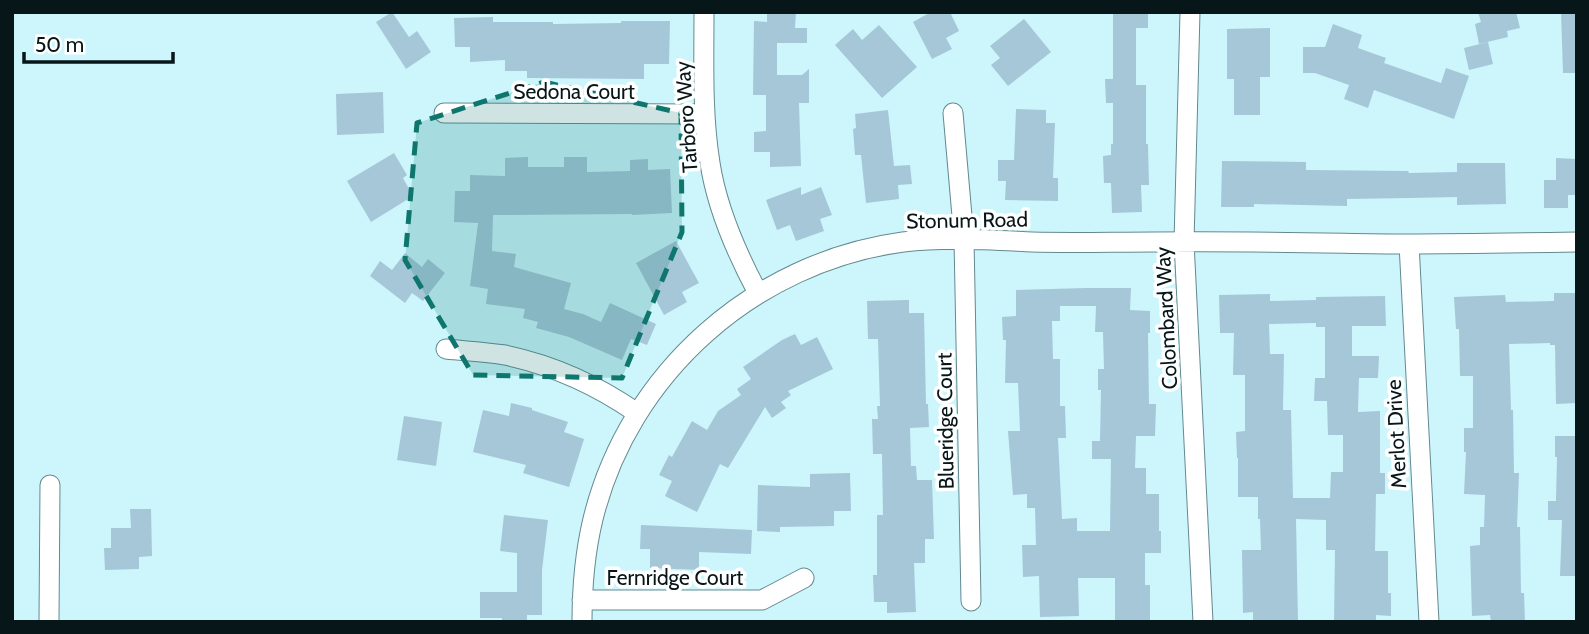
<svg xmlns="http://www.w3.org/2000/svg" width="1589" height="634" font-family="Cabin,sans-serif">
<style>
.building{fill:#a6c7d8;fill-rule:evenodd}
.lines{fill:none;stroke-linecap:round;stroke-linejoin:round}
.minor-casing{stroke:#63898f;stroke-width:21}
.minor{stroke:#fff;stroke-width:19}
.marked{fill:#0f766e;fill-opacity:0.2;stroke:#0f766e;stroke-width:5;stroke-dasharray:14 9;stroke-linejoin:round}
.labels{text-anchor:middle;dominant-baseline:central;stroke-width:7;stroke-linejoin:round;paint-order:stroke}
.street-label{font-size:21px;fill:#071618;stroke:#fff}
</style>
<rect width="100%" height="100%" fill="#ccf6fc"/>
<path class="building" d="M392,12L409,37L417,31L431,52L406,69L376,22Z
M767,12H796L795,28H807V43H777V75H802L809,69V103H799L801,166L770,167V152H754V132L766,131V95H753L754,21L767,22Z
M931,12H950L959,31L946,38L952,49L932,59L913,22Z
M1113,12H1148V28H1136V85H1146V144H1148L1149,185H1141L1142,212L1112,213L1111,183H1104L1103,156L1111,155V144H1113V103H1106L1105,79H1113Z
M1478,12H1516L1520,28L1507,31L1508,37L1479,44L1475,24L1481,22Z
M1561,12H1577V73H1563Z
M493,17V22H553V24L621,23V21H670L669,64H644V79L527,78V71H505V60L470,62V47H455L454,18Z
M1024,19L1051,52L1008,86L991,65L1000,58L990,46Z
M1333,24L1362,35L1358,48L1386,58L1384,63L1441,83L1446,68L1469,76L1454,119L1374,90L1368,108L1344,99L1349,85L1315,73H1303V47H1325Z
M879,25L917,67L882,98L835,45L853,29L862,40Z
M1270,28V77H1260V115H1234V79H1227V29Z
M1488,42L1493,64L1469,70L1464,48Z
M383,92L384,133L337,135L336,94Z
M1016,109L1046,110V123H1055L1053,178H1058V201L1005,200L1006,181H998V160H1014Z
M888,110L894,166L910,165L912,184L898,185L899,199L866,203L861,155H855L853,129L856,128L855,114Z
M394,153L407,175L403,178L413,196L371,222L347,181Z
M528,157V167H564V157H587V172L630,171V160L648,159V170L670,169L672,213L632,215V214L493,215L492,251L516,254L514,267L571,283L564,309L583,314L601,322L610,303L656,324L647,345L631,339L622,360L569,337L536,328L538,322L523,318L525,309L486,304L488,289L470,286L478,223L454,222L455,191H470V175L505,176V158Z
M1556,158L1577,159V195H1568V208H1544V180H1556Z
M1222,161L1306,162V170L1408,171L1409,173L1457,172V163H1505L1506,204L1457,205V197L1409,198L1347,199V206L1254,204V207H1221Z
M801,187V195L821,187L832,215L820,219L824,231L796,241L790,225L777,230L766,200Z
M676,241L699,283L682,292L687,302L664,315L636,263Z
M405,253L422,267L428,259L445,273L423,301L412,293L405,303L370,276L380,261L392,270Z
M1086,288H1131L1130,310L1150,311V333H1148L1149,404H1156L1155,436H1136L1135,468H1146V494H1159V531H1161V553H1145V585H1150V622H1115V578H1078L1079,616L1040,617L1039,576L1023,577L1022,545H1036L1035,508H1027V494L1013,495L1008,431H1020L1018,383H1005L1006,340H1003L1002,317L1016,316V290ZM1060,306H1096L1095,332H1103L1104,369H1098V390H1101L1100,441H1092V459H1111L1110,531H1077V518L1062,519L1058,438H1066L1065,406H1060V359H1053L1052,321H1060Z
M1554,293H1577V403L1556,404L1555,345H1550V343L1509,344L1511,410H1513L1514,473H1519L1517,527H1520L1521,593H1524L1525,622H1491L1490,615L1472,616L1470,546L1480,545V527H1484L1485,495L1464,494L1466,452H1464V428H1473V376H1460L1459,329H1456L1454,297L1505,295L1506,302L1554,301Z
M1270,294V301L1316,300V297L1385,296L1386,326H1352V356H1379L1378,378H1359L1358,412L1380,411V473H1385V494H1376L1375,551H1388V593H1391V616L1376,615V622H1334L1335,550H1326V520L1296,519L1298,622H1253V612L1243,613L1242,550H1261L1260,519H1258V497H1238V458H1237L1236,432L1245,431V375H1233L1234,333H1220L1219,295ZM1316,323V327H1325V378H1315L1314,401H1327L1328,435H1343V472H1331L1330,498H1293L1291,410H1283L1284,354H1270L1269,324Z
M909,300V313H924L926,404H928L929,427L910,428L911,466H916L917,480H932L934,539H925V563H914L916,612L887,613V602H874L873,575H877V515H883L882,454H873L872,419H878L877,406H880L878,339H868L867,301Z
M795,334L801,345L817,337L833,369L788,391L791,395L781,402L786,408L772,418L765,407L728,468L720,464L697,512L665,496L672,481L659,475L669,455L672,457L692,421L707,430L718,411L741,395L737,389L751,379L743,367L782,340Z
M511,403L532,408V410L568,422L564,432L584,439L569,487L523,473L526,465L473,452L483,410L509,416Z
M404,416L442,422L436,466L397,460Z
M1555,436H1577V576H1560L1562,520H1548V501H1556L1557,457H1555Z
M850,473L851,511H834V526L780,527V532L757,531L758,485L810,487V474Z
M130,509H151L152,556L139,557V569L105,570L104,548H111V528H131Z
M504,515L548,520L542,570V615H527V622H502V618H480V592H517V553L500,551Z
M641,525L752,530L751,554L699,552V570L650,568V549H640Z"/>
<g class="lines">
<defs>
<path id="minor" d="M704,12C704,62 702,113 710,163C717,209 736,252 758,293
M1190,12L1184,242L1203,622
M444,113L705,114
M953,113L964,239L971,601
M1409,244L1429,622
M446,349C465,351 485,352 505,355C552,365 597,385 637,413
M582,600H762L804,578
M49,622L50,485
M582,622C582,587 585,552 593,519C629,372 755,262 903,242C946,237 989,240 1032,242C1072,243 1113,242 1154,242C1238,241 1322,243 1405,244C1462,244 1520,243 1577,242"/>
</defs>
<use href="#minor" class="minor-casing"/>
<use href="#minor" class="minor"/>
</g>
<path class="marked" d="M544,82L681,113L682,232L622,378L473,375L405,260L417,123Z"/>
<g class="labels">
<g class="street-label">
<text x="574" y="91">Sedona Court</text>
<text transform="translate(686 117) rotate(-94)">Tarboro Way</text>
<text transform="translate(967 220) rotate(-1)">Stonum Road</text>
<text transform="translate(1166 318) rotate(-93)">Colombard Way</text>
<text transform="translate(945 421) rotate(-91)">Blueridge Court</text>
<text transform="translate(1396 434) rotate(-93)">Merlot Drive</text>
<text x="675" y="577">Fernridge Court</text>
</g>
</g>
<rect width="1589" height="634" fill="none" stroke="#071618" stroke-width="28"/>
<path d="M24 52v10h149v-10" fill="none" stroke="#071618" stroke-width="3.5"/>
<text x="35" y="52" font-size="21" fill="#071618" stroke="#ffffff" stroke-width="5" paint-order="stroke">50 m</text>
</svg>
